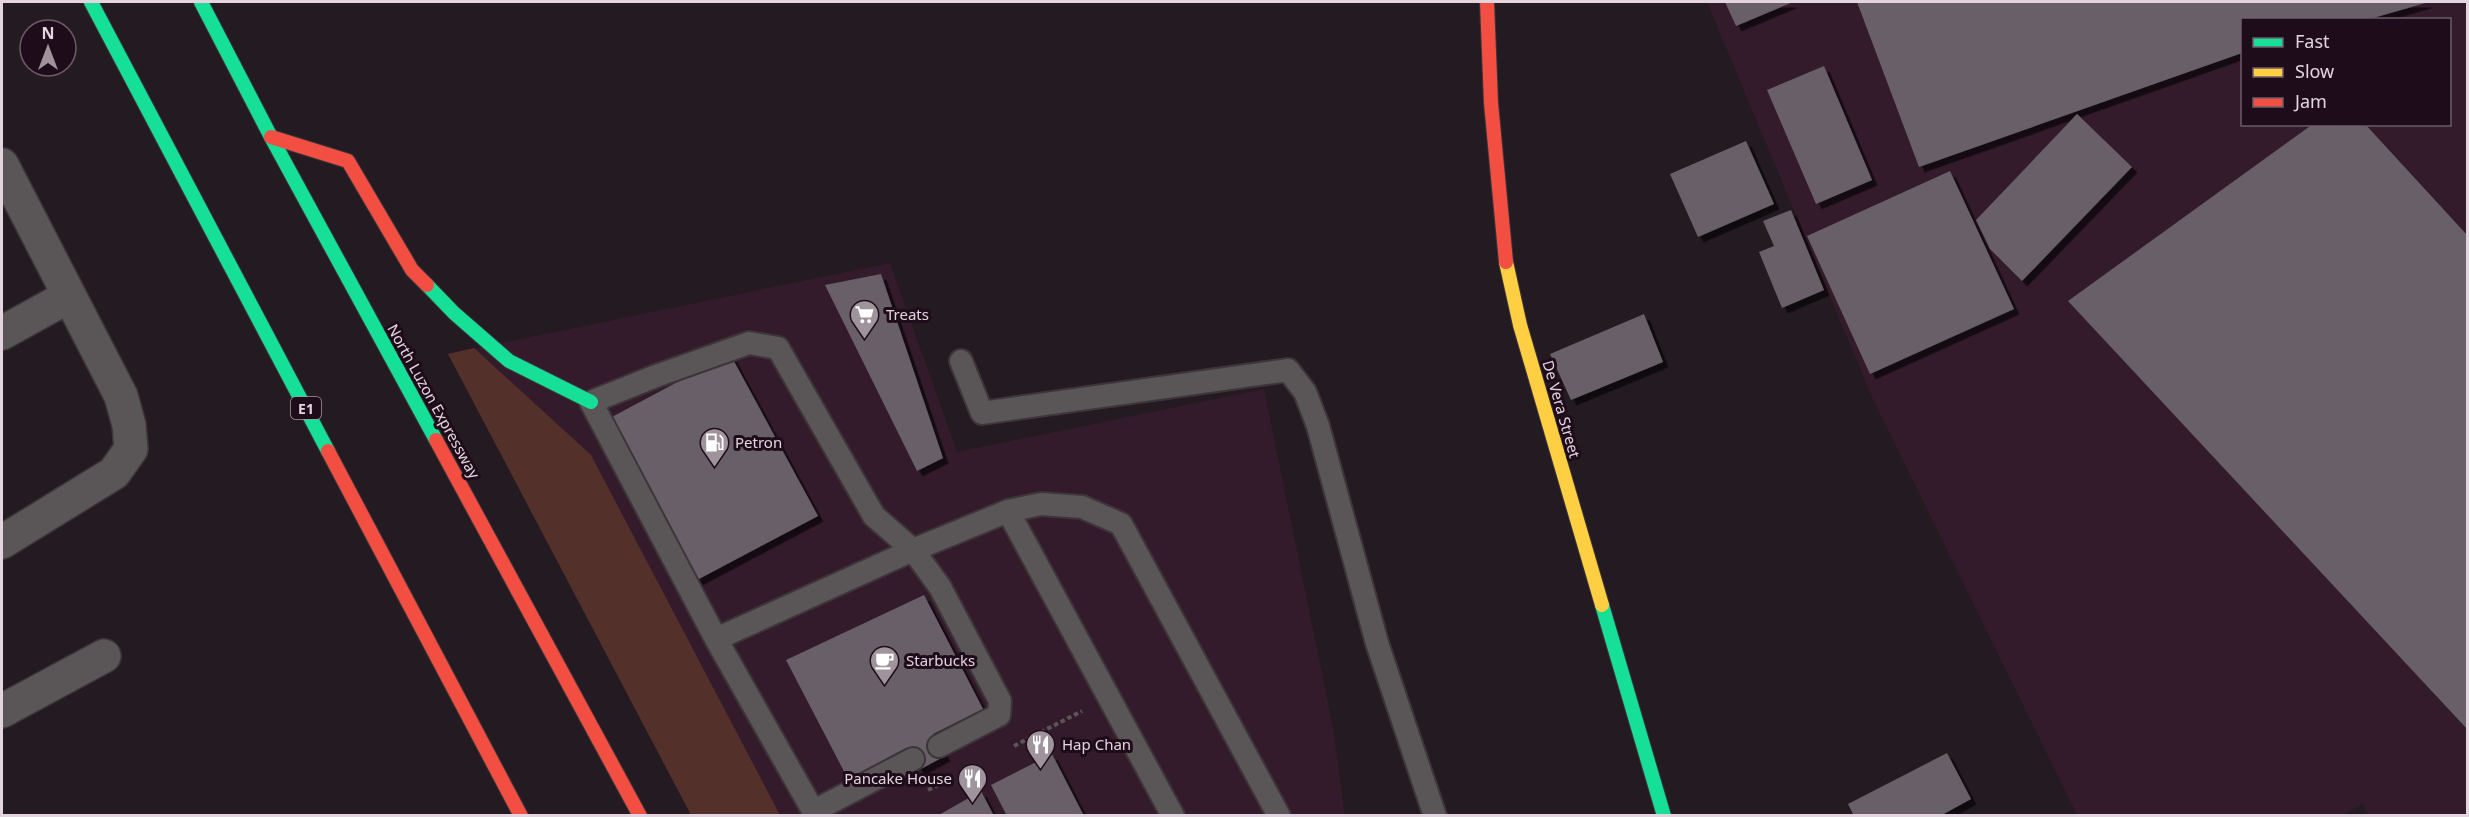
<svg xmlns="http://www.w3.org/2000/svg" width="2469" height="817" font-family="'Noto Sans',sans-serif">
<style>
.built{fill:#331b2c;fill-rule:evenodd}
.green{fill:#54302b}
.building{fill:#675f67;filter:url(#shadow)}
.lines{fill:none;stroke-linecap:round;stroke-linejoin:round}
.lane-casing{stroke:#3e353b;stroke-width:26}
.street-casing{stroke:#3e353b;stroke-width:36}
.fast-casing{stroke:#3e353b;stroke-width:16}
.slow-casing{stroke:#3e353b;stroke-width:16}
.jam-casing{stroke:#3e353b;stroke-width:16}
.path{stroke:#5b5558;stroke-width:4;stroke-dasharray:4.5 3;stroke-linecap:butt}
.lane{stroke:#5a5557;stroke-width:22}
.street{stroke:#5a5557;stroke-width:33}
.fast{stroke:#16e098;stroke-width:14}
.slow{stroke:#ffcf43;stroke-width:14}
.jam{stroke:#f24e42;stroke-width:14}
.labels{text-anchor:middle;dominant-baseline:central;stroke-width:6;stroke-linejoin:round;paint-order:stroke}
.shield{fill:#1f0c1a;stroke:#a899a4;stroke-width:1.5}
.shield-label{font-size:14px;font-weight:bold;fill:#e3d5df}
.poi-label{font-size:15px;fill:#e3d5df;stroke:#1f0c1a;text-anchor:start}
.street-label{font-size:15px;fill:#e3d5df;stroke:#1f0c1a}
</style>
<defs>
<filter id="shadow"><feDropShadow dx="5.5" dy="5.5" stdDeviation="0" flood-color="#0009"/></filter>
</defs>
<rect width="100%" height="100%" fill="#241a21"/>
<path class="built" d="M1707,2H2467V815H2369L2362,804L2342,816L2077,815L1872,397ZM2242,20H2450V124H2242Z
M890,263L957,452L1264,389L1333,728L1345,815H692L448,354Z"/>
<path class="green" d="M474,348L591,455L780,815H691L448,354Z"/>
<path class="building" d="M1725,2H1793L1736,26Z
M1857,2H2429L2366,20H2242V53L1919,167Z
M1824,66L1872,180L1816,204L1767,90Z
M2077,114L2132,167L2022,281L1990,249L1976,220Z
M2313,124H2365L2468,236V730L2068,301Z
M1746,141L1774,204L1698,237L1670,174Z
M1950,171L2014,309L1870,374L1807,236Z
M1791,210L1824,290L1782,308L1759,252L1774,246L1763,221Z
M881,274L943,458L917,471L825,285Z
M1644,314L1663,362L1571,400L1550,354Z
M730,354L818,516L697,580L610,418Z
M924,595L983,709L933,734L945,756L919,770L906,748L848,779L786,660Z
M1947,753L1971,799L1940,816H1854L1848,804Z
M1052,754L1084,816H1007L991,785Z
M981,791L994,816H937Z"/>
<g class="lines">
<defs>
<path id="lane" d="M961,361L982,413L1288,370L1305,392L1318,426L1377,643L1435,816
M1008,511L1173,816
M716,639L913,550L1008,511L1041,504L1082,507L1121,524L1279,816
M814,811L913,759
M816,816L716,639L591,402L656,376L749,343L778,348L874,516L913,550L940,587L1000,701L999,715L939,746"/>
<path id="street" d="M2,165L121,396L129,425L131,449L114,473L2,542
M2,333L69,296
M2,711L104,656"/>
<path id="fast" d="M91,2L328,451
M201,2L271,137L436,440
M427,285L454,313L509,361L591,402
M1602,605L1664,816"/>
<path id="slow" d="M1506,262L1520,325L1602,605"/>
<path id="jam" d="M1487,2L1491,103L1506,262
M271,137L348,161L412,270L427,285
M436,440L640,816
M328,451L521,816"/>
</defs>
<use href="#lane" class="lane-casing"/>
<use href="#street" class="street-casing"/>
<use href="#fast" class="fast-casing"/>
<use href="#slow" class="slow-casing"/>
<use href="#jam" class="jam-casing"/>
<path class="path" d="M1014,746L1082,711
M928,790L954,777"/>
<use href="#lane" class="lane"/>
<use href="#street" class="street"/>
<use href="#fast" class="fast"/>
<use href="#slow" class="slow"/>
<use href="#jam" class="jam"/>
</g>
<defs>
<symbol id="supermarket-pin" viewBox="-11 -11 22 30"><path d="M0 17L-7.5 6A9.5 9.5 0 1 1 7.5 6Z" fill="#a0949c" stroke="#1f0c1a"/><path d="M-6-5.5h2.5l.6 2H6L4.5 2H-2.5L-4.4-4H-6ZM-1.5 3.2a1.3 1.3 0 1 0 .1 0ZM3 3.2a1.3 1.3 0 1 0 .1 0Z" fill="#fff"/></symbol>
<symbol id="fuel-pin" viewBox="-11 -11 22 30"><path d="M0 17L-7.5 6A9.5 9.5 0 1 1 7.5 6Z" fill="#a0949c" stroke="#1f0c1a"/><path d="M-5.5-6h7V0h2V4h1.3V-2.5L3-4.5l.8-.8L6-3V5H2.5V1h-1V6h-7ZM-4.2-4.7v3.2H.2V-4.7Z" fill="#fff"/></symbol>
<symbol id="cafe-pin" viewBox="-11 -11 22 30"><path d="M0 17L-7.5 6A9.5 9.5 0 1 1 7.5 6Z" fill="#a0949c" stroke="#1f0c1a"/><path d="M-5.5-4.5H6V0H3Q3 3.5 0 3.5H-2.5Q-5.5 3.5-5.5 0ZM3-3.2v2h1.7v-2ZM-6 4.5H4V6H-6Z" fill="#fff"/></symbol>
<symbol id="restaurant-pin" viewBox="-11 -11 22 30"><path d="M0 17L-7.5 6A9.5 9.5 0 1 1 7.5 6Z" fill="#a0949c" stroke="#1f0c1a"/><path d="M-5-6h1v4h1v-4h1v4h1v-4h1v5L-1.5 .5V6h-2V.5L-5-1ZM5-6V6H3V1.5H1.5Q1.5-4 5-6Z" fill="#fff"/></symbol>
</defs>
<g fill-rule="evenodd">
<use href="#supermarket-pin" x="848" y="298" width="33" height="45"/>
<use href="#fuel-pin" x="698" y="426" width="33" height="45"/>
<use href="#cafe-pin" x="868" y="644" width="33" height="45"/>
<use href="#restaurant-pin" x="1024" y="728" width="33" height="45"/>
<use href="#restaurant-pin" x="956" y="762" width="33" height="45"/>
</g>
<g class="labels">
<rect class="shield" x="291" y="397" width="30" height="22" rx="4.5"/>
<g class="shield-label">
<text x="306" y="408">E1</text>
</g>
<g class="poi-label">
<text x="886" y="314">Treats</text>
<text x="735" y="442">Petron</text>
<text x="906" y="660">Starbucks</text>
<text x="1062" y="744">Hap Chan</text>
<text x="952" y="778" text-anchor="end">Pancake House</text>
</g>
<g class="street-label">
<text transform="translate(434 401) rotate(61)">North Luzon Expressway</text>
<text transform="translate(1562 409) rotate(74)">De Vera Street</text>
</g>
</g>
<rect width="2469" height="817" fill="none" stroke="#e3d5df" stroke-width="6"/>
<rect x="2241" y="18" width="210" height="108" fill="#1f0c1a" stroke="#6d5c69" stroke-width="1.5"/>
<rect x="2253" y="38" width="30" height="9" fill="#16e098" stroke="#6d5c69" stroke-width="1.5"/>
<text x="2295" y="48" font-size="18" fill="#e3d5df">Fast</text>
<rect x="2253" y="68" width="30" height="9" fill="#ffcf43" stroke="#6d5c69" stroke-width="1.5"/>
<text x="2295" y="78" font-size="18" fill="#e3d5df">Slow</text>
<rect x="2253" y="98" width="30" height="9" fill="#f24e42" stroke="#6d5c69" stroke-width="1.5"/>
<text x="2295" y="108" font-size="18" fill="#e3d5df">Jam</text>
<g transform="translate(48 48)"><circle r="28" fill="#1f0c1a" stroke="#6d5c69" stroke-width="1.5"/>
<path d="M0-4.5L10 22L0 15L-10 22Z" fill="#a0949c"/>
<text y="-9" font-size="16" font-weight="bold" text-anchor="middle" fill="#e3d5df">N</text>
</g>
</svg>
